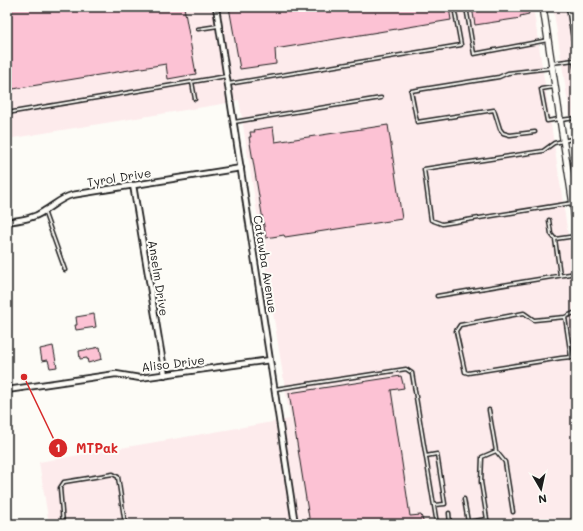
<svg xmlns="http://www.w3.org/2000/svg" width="583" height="531" font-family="Mali,sans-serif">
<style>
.built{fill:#fdebec}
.building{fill:#fcc2d4;stroke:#1c1c1c}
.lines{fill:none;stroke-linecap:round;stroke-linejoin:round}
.service-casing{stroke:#1c1c1c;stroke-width:5}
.minor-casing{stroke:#1c1c1c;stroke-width:8}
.tertiary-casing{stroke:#1c1c1c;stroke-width:8}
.service{stroke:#fdfcf7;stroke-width:2}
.minor{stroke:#fdfcf7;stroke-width:4.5}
.tertiary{stroke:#fdfcf7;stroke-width:5.5}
.labels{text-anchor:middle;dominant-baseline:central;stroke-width:4;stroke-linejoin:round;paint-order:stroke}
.street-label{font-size:12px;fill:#1c1c1c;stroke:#fdfcf7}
.leader{fill:none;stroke:#d62828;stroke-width:1.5}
.callout-dot{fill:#d62828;stroke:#fdfcf7;stroke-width:1.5}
.mark-label{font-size:12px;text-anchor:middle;font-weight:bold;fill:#fff}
.callout-label{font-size:13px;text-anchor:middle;font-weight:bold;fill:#d62828;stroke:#fdfcf7;stroke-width:4;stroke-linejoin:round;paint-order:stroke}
</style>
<rect width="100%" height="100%" fill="#fdfcf7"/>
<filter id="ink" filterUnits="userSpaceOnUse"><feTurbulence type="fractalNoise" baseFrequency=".025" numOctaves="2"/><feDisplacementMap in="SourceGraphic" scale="8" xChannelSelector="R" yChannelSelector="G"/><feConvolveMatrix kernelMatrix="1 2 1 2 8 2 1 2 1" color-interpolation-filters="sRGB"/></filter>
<g filter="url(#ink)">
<path class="built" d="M7,7H533L576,287V524H49L39,462L290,419L239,100L222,104L7,139Z
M553,7H576V154Z"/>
<path class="building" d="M7,7H184L196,74L168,79L166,64L7,90Z
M229,7H449L451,20L275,49L276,64L240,69Z
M472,7H527L529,14L520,16L521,18L475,25Z
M388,125L402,219L285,237L284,235L266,238L249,137H251L250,132H255L254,130L273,127L275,142Z
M94,314L96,327L76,330L75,325H77L76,317Z
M53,346L57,367L50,368L48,360L42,361L40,349Z
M100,347L102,359L88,363L87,358L80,359L79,351Z
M401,376L404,388L391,390L410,516L421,515L424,524H310L289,393Z"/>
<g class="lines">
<defs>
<path id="service" d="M466,7L474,54L548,40
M568,7L573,39
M198,29L218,26
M552,63L574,60L576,72
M192,82L195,99
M228,84L461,45L454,7
M554,87L541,89L547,121L559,119
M7,113L227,76
M561,120L576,118
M234,122L381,98
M535,132L510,135L503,133L500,129L494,110L417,122L411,91L499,77L508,73L551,68
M572,203L442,224L431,220L424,169L543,151L554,143L576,138
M44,211L65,270
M549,220L551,234L555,239
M560,275L555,239L576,236
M437,296L576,273
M576,312L565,317L571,357L576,359
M565,317L534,320L524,313L460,325L456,331L465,372L468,373L561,358L571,357
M275,389L406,369L412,373L437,524
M496,451L505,462L513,512
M426,456L437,454L445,504L434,505
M464,499L468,522L487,519L488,524
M449,513L450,524
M487,519L481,482L482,457L496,451L489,410
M63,524L60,488L64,482L113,474L118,477L125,524"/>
<path id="minor" d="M216,7L295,524
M133,185L165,375
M7,222C20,220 33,219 44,211C54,205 61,198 72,195L241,168
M7,390L116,374L140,378L270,360"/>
<path id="tertiary" d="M543,7L576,224"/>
</defs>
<use href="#service" class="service-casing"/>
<use href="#minor" class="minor-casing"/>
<use href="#tertiary" class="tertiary-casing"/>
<use href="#service" class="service"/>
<use href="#minor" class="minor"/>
<use href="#tertiary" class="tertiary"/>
</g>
</g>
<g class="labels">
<g class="street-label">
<text transform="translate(119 177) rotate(-9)">Tyrol Drive</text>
<text transform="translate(266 264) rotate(81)">Catawba Avenue</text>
<text transform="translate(159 278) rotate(81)">Anselm Drive</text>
<text transform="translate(173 363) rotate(-7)">Aliso Drive</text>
</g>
</g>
<path class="leader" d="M24 377L58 448"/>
<g class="callout-dot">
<circle cx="24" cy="377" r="4"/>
<circle cx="58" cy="448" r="10"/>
</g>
<g class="mark-label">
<text x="58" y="452">1</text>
</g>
<g class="callout-label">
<text x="97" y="453">MTPak</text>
</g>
<rect width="583" height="531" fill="none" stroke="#fdfcf7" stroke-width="24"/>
<rect x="12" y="12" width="559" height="507" fill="none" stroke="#1c1c1c" stroke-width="1.5" filter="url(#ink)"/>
<g transform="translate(541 489) rotate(171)" stroke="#fdfcf7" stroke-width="3" paint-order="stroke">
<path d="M0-3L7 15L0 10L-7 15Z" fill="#1c1c1c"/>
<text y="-6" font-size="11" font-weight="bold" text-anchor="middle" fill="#1c1c1c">N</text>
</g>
</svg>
